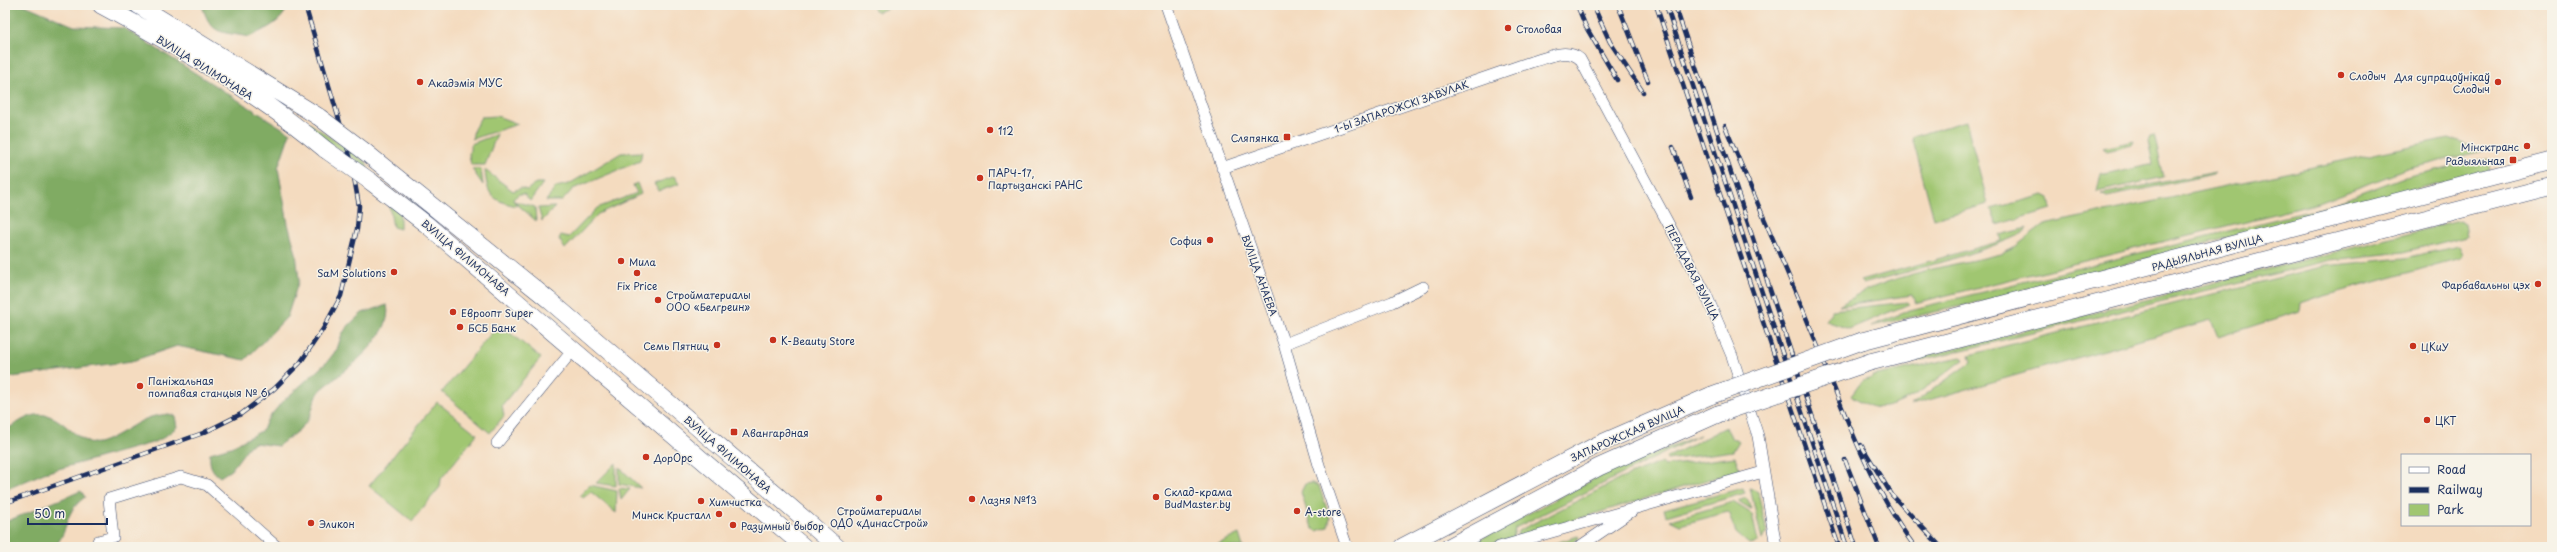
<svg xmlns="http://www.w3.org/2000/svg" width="2557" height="552" font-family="'Playpen Sans',sans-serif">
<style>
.green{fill:#a0c671;stroke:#5e7a68}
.forest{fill:#80ab63;stroke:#4e6d60}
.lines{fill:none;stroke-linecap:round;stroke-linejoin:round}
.minor-casing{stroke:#3c496d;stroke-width:12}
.primary-casing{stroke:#3c496d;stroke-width:18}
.minor{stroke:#fff;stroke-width:11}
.primary{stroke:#fff;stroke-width:17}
.rail-casing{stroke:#1b2f5e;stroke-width:4.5}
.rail{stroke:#f7f3e8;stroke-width:3;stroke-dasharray:9;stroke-linecap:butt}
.primary-bridge-casing{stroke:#3c496d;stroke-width:18;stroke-linecap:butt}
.primary-bridge{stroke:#fff;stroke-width:17}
.poi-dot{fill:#c8321e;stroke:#f7f3e8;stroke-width:1.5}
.labels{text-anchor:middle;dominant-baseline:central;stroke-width:3;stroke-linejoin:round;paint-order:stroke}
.poi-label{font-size:10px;fill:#1b2f5e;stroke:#f7f3e8;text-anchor:start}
.street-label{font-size:10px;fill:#1b2f5e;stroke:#f7f3e8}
</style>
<rect width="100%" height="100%" fill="#f7f3e8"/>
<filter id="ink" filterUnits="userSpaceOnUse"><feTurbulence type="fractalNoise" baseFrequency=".025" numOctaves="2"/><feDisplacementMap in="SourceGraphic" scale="8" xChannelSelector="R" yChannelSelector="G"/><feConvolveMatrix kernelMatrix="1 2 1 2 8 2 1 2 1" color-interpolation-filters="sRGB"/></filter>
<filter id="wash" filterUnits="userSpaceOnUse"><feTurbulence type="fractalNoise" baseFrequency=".012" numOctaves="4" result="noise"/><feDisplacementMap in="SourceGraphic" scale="16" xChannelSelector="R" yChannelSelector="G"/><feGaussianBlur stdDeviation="0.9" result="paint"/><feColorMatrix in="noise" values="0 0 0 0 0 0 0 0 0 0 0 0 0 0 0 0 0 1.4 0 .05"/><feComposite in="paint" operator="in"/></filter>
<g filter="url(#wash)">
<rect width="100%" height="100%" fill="#f4dbbf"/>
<path class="green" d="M116,5H125L213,58L346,148L366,162L368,168Z
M871,5H897L877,12Z
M497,116L518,124L472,139L474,129L481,117Z
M1966,121L1988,204L1934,219L1912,137Z
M497,134L485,165H471L469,155L471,144Z
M2154,135L2164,177L2097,192L2101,173L2105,175L2153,164L2148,141L2150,136Z
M2448,138L2482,151L2407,169L2319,203L1915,303L1912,295L1839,306C1881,275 1951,266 2001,254L2012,249L2044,225Z
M2134,141L2132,145L2106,151L2102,148Z
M642,152L640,161L573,189L562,201H546L556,187L569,184L621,153Z
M2487,158L2490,170L1971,304L1871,326L1910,310L2325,207L2401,178Z
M472,169H481L483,185Z
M485,170L513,191L521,188L527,190L536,183H543L530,201L524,194H519L513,199L514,202V201L535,207L536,221L515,202L516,206C491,200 487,195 485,170Z
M2216,172L2214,174L2107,197L2101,194Z
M674,176L679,184L659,191L654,184Z
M637,183L641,194L598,214L565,249L559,239L561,235L569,237L597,208L637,193L633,185Z
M2044,195L2050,198L2052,209L1997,225L1991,209Z
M389,205L400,212V229L393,227Z
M555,207L542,221L538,208Z
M2459,221L2465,224L2467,236L2403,252L2331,260L1905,364L1872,369Z
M2027,228C2022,243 1886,277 1863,284L1860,281L2001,241L1999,235Z
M2459,246L2463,254L2461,258L2321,297L2301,304L2300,311L2218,337L2211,320L1911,405L1971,362L1969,355L2325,266L2404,258Z
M1908,302L1909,304L1849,329L1826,321L1832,310Z
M499,324L541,358L502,405L504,416L490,433L442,392Z
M1961,357L1964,359C1943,374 1900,413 1873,407C1866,405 1858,399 1851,396L1862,381L1872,378V376Z
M437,402L477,434L441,479L440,487L412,521L369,486Z
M1726,427L1732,439L1739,441L1733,451L1667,460L1666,458Z
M1700,435L1515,528L1513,538L1484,545L1474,542L1607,472Z
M1735,457L1740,470L1517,537L1518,531L1620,479L1662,462L1664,466Z
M616,463V486L596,483Z
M619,467L641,488L619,484Z
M1312,483L1319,486L1330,518L1328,527L1317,531L1312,528L1301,492L1305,484Z
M590,485L617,491L616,513L591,492L583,498L580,495Z
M619,488L630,489L621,500Z
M1743,488L1745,493L1666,516L1664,509Z
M1750,488L1758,492L1767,532L1762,540Z
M1746,498L1748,500L1751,509L1738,501Z
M1733,502L1752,514L1758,542L1749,544L1736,533L1728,512L1680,525L1670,520Z
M1239,534L1243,547H1212Z
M1578,536L1579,538L1567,547H1543Z"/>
<path class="forest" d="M5,5H25L74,26L124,28L290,133L278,168L288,224L296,253L299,280L287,317L245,360L177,346L132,361L5,378Z
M202,5H288C283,23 263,30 249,37C220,31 211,36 202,5Z
M387,305C395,337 342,372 322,389C314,396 313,411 308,420C300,431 288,438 278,446L255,443L249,446L231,470L220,477C211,471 209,464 210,453L231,447L263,430L267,420L282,402L327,362L337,349L342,334L349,325L362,313Z
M169,414L175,416L177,427L163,438L152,443L44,473L5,490V433C9,426 16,424 22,420C57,401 68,438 93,443C105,446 136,421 151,417C157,415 163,415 169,414Z
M81,491L85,497C61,515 71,530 54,547H5V522Z"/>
</g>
<g filter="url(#ink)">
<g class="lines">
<defs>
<path id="minor" d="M1166,5L1284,344L1319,465L1347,547
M1222,168L1531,62C1547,58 1566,47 1580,59L1705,292L1732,356L1758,436L1776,547
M1284,344L1392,302L1423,287
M497,443L573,350
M99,547L98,541L113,537L109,499L181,477L207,485L277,547
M1499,547L1763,472
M1579,547L1632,511"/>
<path id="primary" d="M101,5C179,47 258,93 326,150
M138,5L319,117
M364,151L549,300L837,547
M370,181L426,224L804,547
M1862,341L2552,161
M1870,362L2552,186
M1402,547L1597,445L1712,395
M1449,547L1599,467L1718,414"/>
</defs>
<use href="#minor" class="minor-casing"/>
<use href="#primary" class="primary-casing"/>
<use href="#minor" class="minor"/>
<use href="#primary" class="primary"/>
<defs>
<path id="rail" d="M1577,5L1586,27L1617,80
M1593,5L1610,42L1643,92
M1618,5L1648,81
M1656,5L1839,547
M1666,5L1847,547
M1675,5L1856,547
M1725,126C1753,194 1784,263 1812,332C1843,408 1866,480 1915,547
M1673,147L1691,197
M1861,445L1892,495L1941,547
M1845,460L1879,547
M5,503L203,433L241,414L274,389L300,363L323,329L341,296L357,229L359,206L351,160L305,5"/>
</defs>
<use href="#rail" class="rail-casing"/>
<use href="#rail" class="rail"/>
<defs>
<path id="primary-bridge" d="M319,117L364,151
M326,150L370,181
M1712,395L1862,341
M1718,414L1870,362"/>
</defs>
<use href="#primary-bridge" class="primary-bridge-casing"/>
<use href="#primary-bridge" class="primary-bridge"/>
</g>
</g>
<g class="poi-dot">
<circle cx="1508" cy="28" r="4"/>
<circle cx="2341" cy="75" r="4"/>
<circle cx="420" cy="82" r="4"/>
<circle cx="2498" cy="82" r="4"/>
<circle cx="990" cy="130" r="4"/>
<rect x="1283" y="133" width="8" height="8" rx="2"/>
<circle cx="2527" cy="146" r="4"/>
<rect x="2509" y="156" width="8" height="8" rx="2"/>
<circle cx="980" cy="178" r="4"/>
<circle cx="1210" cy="240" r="4"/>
<circle cx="621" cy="261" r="4"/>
<circle cx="394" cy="272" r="4"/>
<circle cx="637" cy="273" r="4"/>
<circle cx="2538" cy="284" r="4"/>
<circle cx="658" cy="300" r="4"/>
<circle cx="453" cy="312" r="4"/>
<circle cx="460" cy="327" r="4"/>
<circle cx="773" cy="340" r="4"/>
<circle cx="717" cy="345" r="4"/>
<circle cx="2413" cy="346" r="4"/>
<circle cx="140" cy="386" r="4"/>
<circle cx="2427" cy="420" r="4"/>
<rect x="730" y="428" width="8" height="8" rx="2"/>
<circle cx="646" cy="457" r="4"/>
<circle cx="1156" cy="497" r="4"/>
<circle cx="879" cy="498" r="4"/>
<circle cx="972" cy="499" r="4"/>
<circle cx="701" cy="501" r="4"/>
<circle cx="1297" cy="511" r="4"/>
<circle cx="719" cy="514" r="4"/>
<circle cx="311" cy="523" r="4"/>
<circle cx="733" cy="525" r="4"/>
</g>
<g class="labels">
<g class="poi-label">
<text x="1516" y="28">Столовая</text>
<text x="2349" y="75">Слодыч</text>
<text x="2490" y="76" text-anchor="end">Для супрацоўнікаў<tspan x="2490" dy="12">Слодыч</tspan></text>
<text x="428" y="82">Акадэмія МУС</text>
<text x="998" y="130">112</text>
<text x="1279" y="137" text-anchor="end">Сляпянка</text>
<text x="2519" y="146" text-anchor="end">Мінсктранс</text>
<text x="2505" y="160" text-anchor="end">Радыяльная</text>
<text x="988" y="172">ПАРЧ-17,<tspan x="988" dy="12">Партызанскі РАНС</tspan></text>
<text x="1202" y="240" text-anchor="end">София</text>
<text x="629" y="261">Мила</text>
<text x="386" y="272" text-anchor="end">SaM Solutions</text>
<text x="2530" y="284" text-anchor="end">Фарбавальны цэх</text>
<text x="637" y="285" text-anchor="middle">Fix Price</text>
<text x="666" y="294">Стройматериалы<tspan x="666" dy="12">ООО «Белгреин»</tspan></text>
<text x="461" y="312">Евроопт Super</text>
<text x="468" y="327">БСБ Банк</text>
<text x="781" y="340">K-Beauty Store</text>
<text x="709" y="345" text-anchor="end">Семь Пятниц</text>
<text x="2421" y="346">ЦКиУ</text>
<text x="148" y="380">Паніжальная<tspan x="148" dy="12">помпавая станцыя № 6</tspan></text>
<text x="2435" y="420">ЦКТ</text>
<text x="742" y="432">Авангардная</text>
<text x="654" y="457">ДорОрс</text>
<text x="1164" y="491">Склад-крама<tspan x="1164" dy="12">BudMaster.by</tspan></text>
<text x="980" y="499">Лазня №13</text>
<text x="709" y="501">Химчистка</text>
<text x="879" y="510" text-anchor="middle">Стройматериалы<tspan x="879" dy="12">ОДО «ДинасСтрой»</tspan></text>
<text x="1305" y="511">А-store</text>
<text x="711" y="514" text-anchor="end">Минск Кристалл</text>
<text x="319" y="523">Эликон</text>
<text x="741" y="525">Разумный выбор</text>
</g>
<g class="street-label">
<text transform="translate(205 67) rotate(32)">ВУЛІЦА ФІЛІМОНАВА</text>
<text transform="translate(1401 106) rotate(-19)">1-Ы ЗАПАРОЖСКІ ЗАВУЛАК</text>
<text transform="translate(2207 252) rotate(-15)">РАДЫЯЛЬНАЯ ВУЛІЦА</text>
<text transform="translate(466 257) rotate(40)">ВУЛІЦА ФІЛІМОНАВА</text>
<text transform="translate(1693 272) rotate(63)">ПЕРАДАВАЯ ВУЛІЦА</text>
<text transform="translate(1260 275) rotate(70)">ВУЛІЦА АНАЕВА</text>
<text transform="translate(1627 433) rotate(-24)">ЗАПАРОЖСКАЯ ВУЛІЦА</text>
<text transform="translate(728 454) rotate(41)">ВУЛІЦА ФІЛІМОНАВА</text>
</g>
</g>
<rect width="2557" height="552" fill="none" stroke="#f7f3e8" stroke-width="20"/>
<rect x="2401" y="454" width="130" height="72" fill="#f7f3e8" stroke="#9fa5b1"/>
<rect x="2409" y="467" width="20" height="6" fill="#ffffff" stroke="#9fa5b1"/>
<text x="2437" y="474" font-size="12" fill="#1b2f5e">Road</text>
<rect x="2409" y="487" width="20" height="6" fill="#1b2f5e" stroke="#9fa5b1"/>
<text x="2437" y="494" font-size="12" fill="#1b2f5e">Railway</text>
<rect x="2409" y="504" width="20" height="12" fill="#a0c671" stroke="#9fa5b1"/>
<text x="2437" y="514" font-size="12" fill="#1b2f5e">Park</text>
<path d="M28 518v6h79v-6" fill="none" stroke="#1b2f5e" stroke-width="2"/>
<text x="34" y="518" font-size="12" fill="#1b2f5e" stroke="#f7f3e8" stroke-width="3" paint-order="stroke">50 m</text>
</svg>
